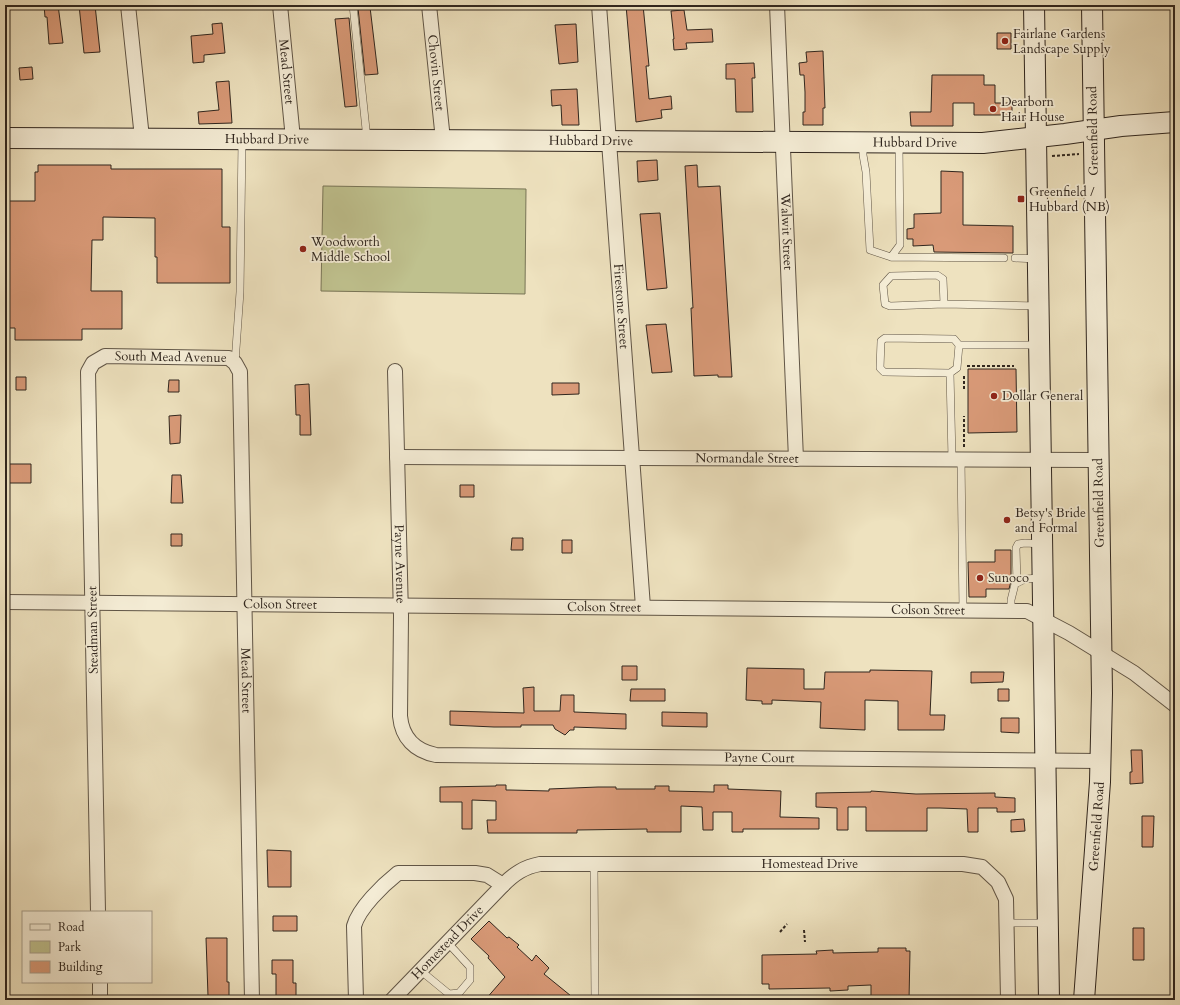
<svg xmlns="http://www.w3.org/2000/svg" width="1180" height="1005" font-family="Cardo,serif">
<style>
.green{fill:#bfc18e;stroke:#787456}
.building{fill:#d99a78;stroke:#30261e}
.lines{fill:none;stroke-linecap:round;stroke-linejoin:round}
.lane-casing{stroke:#605546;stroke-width:8}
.street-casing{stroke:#605546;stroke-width:16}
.secondary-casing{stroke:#30261e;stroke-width:22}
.path{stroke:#30261e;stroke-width:2;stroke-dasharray:3 2;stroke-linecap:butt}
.lane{stroke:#f4ecd5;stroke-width:7}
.street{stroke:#f4ecd5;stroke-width:14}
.secondary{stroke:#f4ecd5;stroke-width:20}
.poi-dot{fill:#8f2418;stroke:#f4ecd5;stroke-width:1.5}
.labels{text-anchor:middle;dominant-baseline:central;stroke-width:3.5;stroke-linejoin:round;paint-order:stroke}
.poi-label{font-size:13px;fill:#30261e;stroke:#f4ecd5;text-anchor:start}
.street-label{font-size:13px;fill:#30261e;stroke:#f4ecd5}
</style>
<rect width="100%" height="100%" fill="#eee2bf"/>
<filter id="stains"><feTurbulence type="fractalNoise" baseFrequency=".005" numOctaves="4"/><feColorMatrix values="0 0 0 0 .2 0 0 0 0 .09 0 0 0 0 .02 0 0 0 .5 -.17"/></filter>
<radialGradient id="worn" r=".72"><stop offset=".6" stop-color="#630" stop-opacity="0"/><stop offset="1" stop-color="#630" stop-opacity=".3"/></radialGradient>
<path class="green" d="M323,186L526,189L525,294L321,291Z"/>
<path class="building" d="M44,5H58L63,43L49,44L47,17H45Z
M79,5H95L100,52L84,53Z
M626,5H643L649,66H646L649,99L671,96L672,109L661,110L662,118L636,122Z
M370,7L378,74L365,75L358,8Z
M684,10L687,30L712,29L713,42L686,43L687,49L674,50L673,39H674L671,11Z
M349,18L357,106L345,107L335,19Z
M222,23L225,53L204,55V62L193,63L191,36L213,34L212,24Z
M576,24L578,62L559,64L555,25Z
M997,33H1011V49H997Z
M823,51L825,108H823V125H803V112H805V92L804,75H800L799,63L807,62L806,52Z
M754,63L755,78H752L753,112H736L735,79H726V64Z
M32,67L33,79L20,80L19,68Z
M932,75H984V85H995V103H1012V115H974V103H953V126H911L910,112H931Z
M229,81L232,123L199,124L198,112L219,110L216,82Z
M577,89L579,125H562L561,105L552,106L551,90Z
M657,160L658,180L638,182L637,161Z
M38,165H111V169H222V227H230V283H157V257H155V218L103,217V240H92L91,291H122V329H82V340H15V328H5V201H35V172H38Z
M697,165L698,187L720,186L732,377H718V375L694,376L691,308H693L685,166Z
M941,171L963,172V225L1013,226V253L934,252L933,245L913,246V239H907V229L914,228V214L941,213Z
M660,213L667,288L647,290L640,214Z
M666,324L672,372L652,373L646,325Z
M968,369H1016L1017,432L968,433Z
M16,377H26V390H16Z
M169,380H179V392H168Z
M552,383H579V394L552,395Z
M309,384L311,435H300V415H296L295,385Z
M181,415L180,443L170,444L169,416Z
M5,464H31V483H5Z
M172,475H181L183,503H171Z
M460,485H474V497H460Z
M171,534H182V546H171Z
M512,538H523V550H511Z
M562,540H572V553H562Z
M995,550H1011V581L1009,589H986V597H969L968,562H995Z
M622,666H637V680H622Z
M747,668L804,669V689H824L825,672H870V670L932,671L930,715H945L944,730H898V701L865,700V730L820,728L821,702L772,700V704H762V701L746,700Z
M971,672H1004L1003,682L971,683Z
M534,687V711H560L561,695H574V712L626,714V729L574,727V730H570L565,735L555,729L553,725H521V727H494L450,725V711L524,713L523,688Z
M631,689H665V701H630Z
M998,689H1009V701H998Z
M662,712L707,713V727L662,726Z
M1001,718H1019V733L1001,732Z
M1131,750H1142L1143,783L1130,784V772H1132Z
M496,785H506V790H510L549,791V789L598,787H616V789H655V786H669V791L714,792V785H728V789L781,791L780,817L819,818V829H743V832H732V812H713V830H703L702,807L681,806V832H647V829L577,830V833H488L487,820H496V801L472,800V829H462V802H440V787L496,786Z
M871,791L916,794L995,793V797L1015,798V812H997V808H978V832H968L967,809L940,808H927V831H866V807H848V830H837V808L816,807V793L871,792Z
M1142,816H1154L1153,847H1142Z
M1024,819L1025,831L1011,832V820Z
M267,850L291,851V887H268Z
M273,916H297V931H273Z
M489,921L507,938L509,937L519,945L517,947L532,961L536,955L549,968L544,974L576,1000H534L528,995L522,1000H485L505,977L488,958L489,956L471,939Z
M1133,928H1144V960H1133Z
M206,938H227V982H229V996H208Z
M878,948H906V951H910L909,1000H871V985L848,986V990L830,991V988L769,989V984H762V955L817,954L816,951L833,950V953L878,952Z
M272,960H293V983H296V997H276V974H272Z"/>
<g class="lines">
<defs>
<path id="lane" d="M353,5L367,139
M863,144V155L866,172L870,250L891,257L1004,258
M891,257L900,245L899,144
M1015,258L1038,259
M944,304L943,279L937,275L891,276L883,285L885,304L890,306L944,304L1037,306
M235,363L240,292L242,141
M950,373L957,368L959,345
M952,459L950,373L884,372L880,368L881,341L885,338L954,339L959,345H1038
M961,459L963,610
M1017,583L1016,548L1018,544L1025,543L1042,544
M1011,611V600L1015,584L1025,579L1040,578
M594,865L595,1000
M1006,923H1047
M421,971L449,994L459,993L470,980V967L448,943"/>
<g id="street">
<path d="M128,5L142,138"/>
<path id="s1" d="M280,5L293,139"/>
<path id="s2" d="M429,5L443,140"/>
<path id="s3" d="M599,5L643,607"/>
<path id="s4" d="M777,5L796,459"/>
<path id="s5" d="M395,371L401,616L400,716C402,738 415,751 436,755L1100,761"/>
<path id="s6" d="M397,457L1098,460"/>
<path id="s7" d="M5,602L1027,611L1069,633L1134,673L1175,705"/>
<path id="s8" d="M98,912L88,372L93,363L105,356L229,358L235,363L240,372L252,1000"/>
<path d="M100,982V1000"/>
<path d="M356,1000L354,926C359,908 383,885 398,873H475L487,875L503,885"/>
<path id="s9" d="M392,1000L503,885C514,874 524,867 540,864H963L982,867L998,882L1006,899L1008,1000"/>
</g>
<g id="secondary">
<path d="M1034,5L1049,1000"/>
<path id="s10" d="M5,138L983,143L1065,134L1121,126L1175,122"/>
<path id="s11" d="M1084,1000L1100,782L1102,693L1092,5"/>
</g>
</defs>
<use href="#lane" class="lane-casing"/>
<use href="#street" class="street-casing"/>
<use href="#secondary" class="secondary-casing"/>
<path class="path" d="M1052,156L1079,154
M967,366H1014
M964,389V375
M964,447V416
M804,930L805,942
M780,932L787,924"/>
<use href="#lane" class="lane"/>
<use href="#street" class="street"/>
<use href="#secondary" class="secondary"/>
</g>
<g class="poi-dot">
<circle cx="1005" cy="41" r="4"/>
<circle cx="993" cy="109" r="4"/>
<rect x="1017" y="195" width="8" height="8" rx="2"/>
<circle cx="303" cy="249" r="4"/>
<circle cx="994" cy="396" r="4"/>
<circle cx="1007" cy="520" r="4"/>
<circle cx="980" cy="578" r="4"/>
</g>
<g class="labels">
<g class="poi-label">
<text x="1013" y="34">Fairlane Gardens<tspan x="1013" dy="15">Landscape Supply</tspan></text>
<text x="1001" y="102">Dearborn<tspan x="1001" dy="15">Hair House</tspan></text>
<text x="1029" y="192">Greenfield /<tspan x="1029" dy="15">Hubbard (NB)</tspan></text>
<text x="311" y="242">Woodworth<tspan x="311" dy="15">Middle School</tspan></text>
<text x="1002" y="396">Dollar General</text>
<text x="1015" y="513">Betsy's Bride<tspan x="1015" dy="15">and Formal</tspan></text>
<text x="988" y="578">Sunoco</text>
</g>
<g class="street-label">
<text stroke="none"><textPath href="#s1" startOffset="67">Mead Street</textPath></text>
<text stroke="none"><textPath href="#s2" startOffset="68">Chovin Street</textPath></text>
<text transform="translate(1093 131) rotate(-91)">Greenfield Road</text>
<text stroke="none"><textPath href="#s10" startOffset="262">Hubbard Drive</textPath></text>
<text stroke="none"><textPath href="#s10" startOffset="586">Hubbard Drive</textPath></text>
<text stroke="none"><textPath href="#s10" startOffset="910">Hubbard Drive</textPath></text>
<text stroke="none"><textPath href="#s4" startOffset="227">Walwit Street</textPath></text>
<text stroke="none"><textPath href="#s3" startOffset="302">Firestone Street</textPath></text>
<text stroke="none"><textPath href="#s8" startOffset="630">South Mead Avenue</textPath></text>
<text stroke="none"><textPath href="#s6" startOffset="350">Normandale Street</textPath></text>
<text transform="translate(1099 503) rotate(-91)">Greenfield Road</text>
<text stroke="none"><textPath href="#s5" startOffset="193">Payne Avenue</textPath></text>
<text stroke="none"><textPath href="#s7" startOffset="275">Colson Street</textPath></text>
<text stroke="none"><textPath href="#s7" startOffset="599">Colson Street</textPath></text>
<text stroke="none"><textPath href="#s7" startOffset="923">Colson Street</textPath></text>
<text transform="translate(93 630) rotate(-91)">Steadman Street</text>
<text stroke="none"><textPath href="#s8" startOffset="1015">Mead Street</textPath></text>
<text stroke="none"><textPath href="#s5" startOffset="726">Payne Court</textPath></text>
<text stroke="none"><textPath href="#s11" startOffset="174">Greenfield Road</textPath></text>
<text stroke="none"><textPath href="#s9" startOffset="473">Homestead Drive</textPath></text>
<text stroke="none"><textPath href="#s9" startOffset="80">Homestead Drive</textPath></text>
</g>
</g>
<rect width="1180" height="1005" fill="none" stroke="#eee2bf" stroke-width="20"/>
<rect x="6" y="6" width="1168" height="993" fill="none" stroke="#30261e" stroke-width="2"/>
<rect x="10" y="10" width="1160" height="985" fill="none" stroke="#30261e"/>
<rect x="22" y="911" width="130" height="72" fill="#f4ecd5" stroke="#a69d8c"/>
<rect x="30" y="924" width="20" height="6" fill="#f4ecd5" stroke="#a69d8c"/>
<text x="58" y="931" font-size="12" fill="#30261e">Road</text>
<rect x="30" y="941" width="20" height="12" fill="#bfc18e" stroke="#a69d8c"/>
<text x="58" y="951" font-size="12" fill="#30261e">Park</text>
<rect x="30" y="961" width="20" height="12" fill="#d99a78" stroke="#a69d8c"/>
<text x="58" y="971" font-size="12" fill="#30261e">Building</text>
<rect width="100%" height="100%" filter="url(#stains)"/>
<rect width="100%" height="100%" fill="url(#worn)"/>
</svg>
